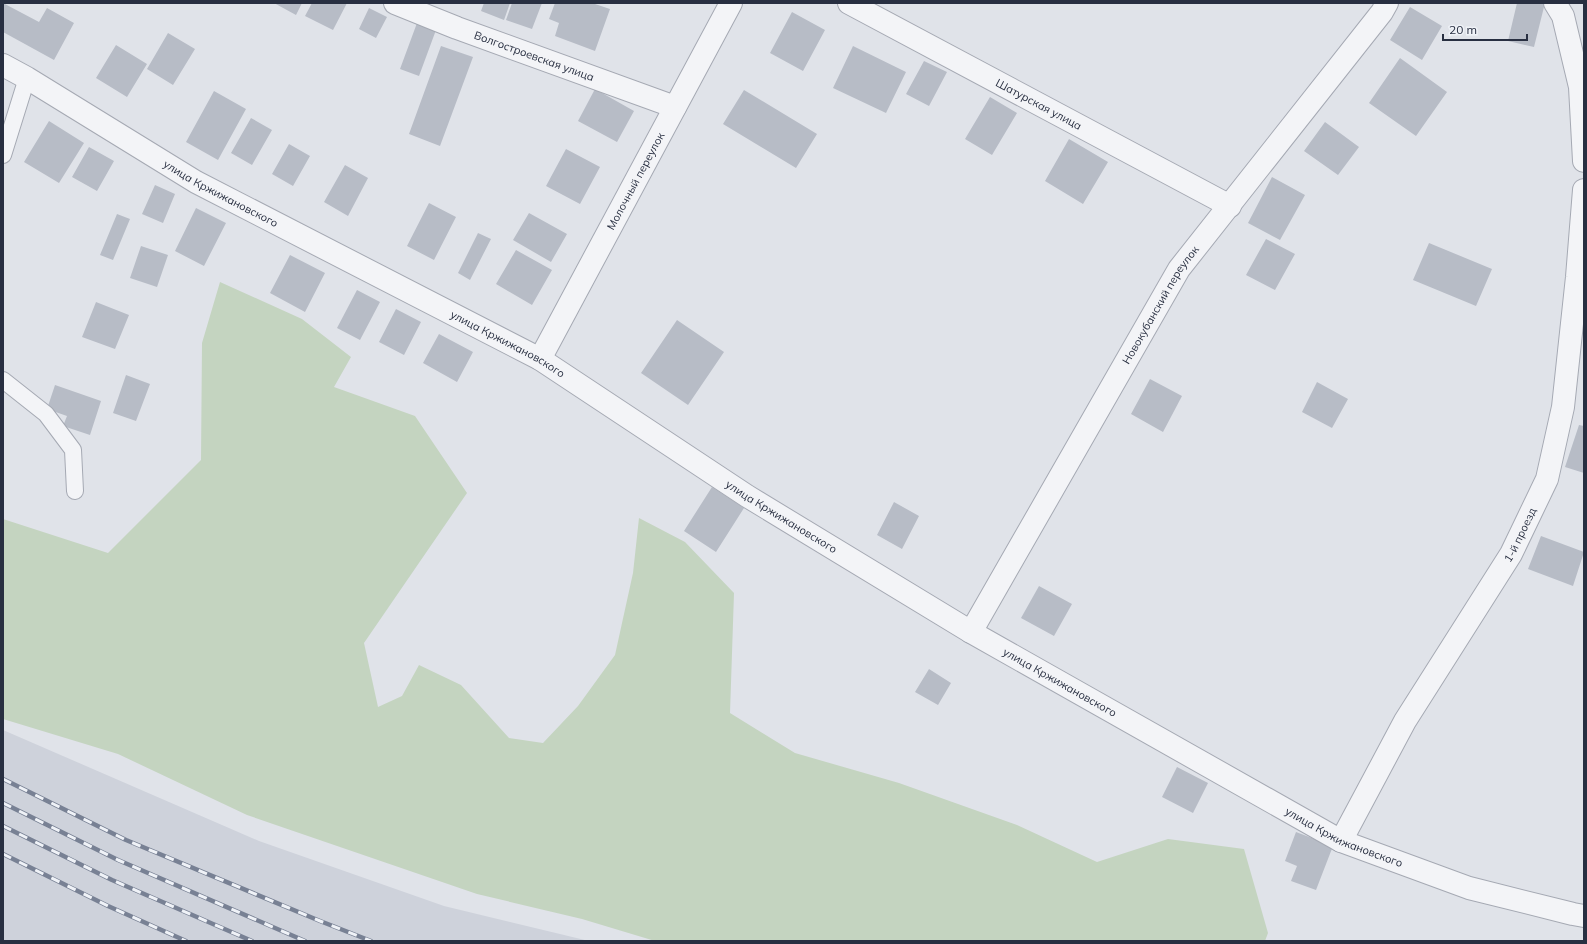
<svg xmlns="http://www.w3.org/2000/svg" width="1587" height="944" font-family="Mulish,sans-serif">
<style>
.built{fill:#ced2db}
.green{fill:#c4d4c0}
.building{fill:#b7bcc6}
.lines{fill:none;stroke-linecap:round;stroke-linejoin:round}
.lane-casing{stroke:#a5a9b3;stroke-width:18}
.street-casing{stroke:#a5a9b3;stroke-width:24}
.lane{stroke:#f3f4f7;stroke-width:16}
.street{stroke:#f3f4f7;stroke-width:22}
.rail-casing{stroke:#788194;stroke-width:4.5}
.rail{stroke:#eff2f7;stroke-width:3;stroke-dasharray:9;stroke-linecap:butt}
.labels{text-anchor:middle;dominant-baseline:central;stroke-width:3;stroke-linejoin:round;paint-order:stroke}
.street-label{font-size:11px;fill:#282f41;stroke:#eff2f7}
</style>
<rect width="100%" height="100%" fill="#e0e3e9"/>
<path class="built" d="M3,730L259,841L444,906L589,941H3Z"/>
<path class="green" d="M220,282L302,319L351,357L334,387L415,416L467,493L364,643L378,707L402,696L419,665L461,685L509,738L543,743L578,706L615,655L633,573L639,518L685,542L734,593L730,713L795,753L899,783L1017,825L1097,862L1168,839L1244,849L1268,933L1265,941H655L582,919L477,894L247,815L118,754L3,719V519L108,553L201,460L202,343Z"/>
<path class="building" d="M3,3L39,22L47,8L74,23L54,60L3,32Z
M274,3H302L296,15Z
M312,3H347L333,30L305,16Z
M484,3H510L504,20L481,11Z
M512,3H542L532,29L506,20Z
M555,3H592L610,9L595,51L555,36L559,23L549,19Z
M1517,3H1545L1534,47L1508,41Z
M1410,7L1442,26L1422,60L1390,40Z
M369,8L387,17L376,38L359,29Z
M792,12L825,30L803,71L770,53Z
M417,23L436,30L419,76L400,69Z
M168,33L195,49L173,85L147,69Z
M116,45L147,64L127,97L96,78Z
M441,46L473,57L440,146L409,134Z
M853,46L906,72L886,113L833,88Z
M1400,58L1447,92L1416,136L1369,103Z
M924,61L947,72L929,106L906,94Z
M595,89L634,111L617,142L578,121Z
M744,90L817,134L796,168L723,124Z
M214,91L246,109L218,160L186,142Z
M990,97L1017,113L992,155L965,139Z
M251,118L272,130L252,165L231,153Z
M49,121L84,143L59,183L24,162Z
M1325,122L1359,147L1338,175L1304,151Z
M1069,139L1108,162L1083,204L1045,181Z
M289,144L310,156L293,186L272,174Z
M89,147L114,161L97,191L72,177Z
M566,149L600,167L580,204L546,186Z
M345,165L368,178L348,216L324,202Z
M1272,177L1305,195L1280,240L1248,223Z
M155,185L175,194L163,223L142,214Z
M429,203L456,217L434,260L407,246Z
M196,208L226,223L204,266L175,251Z
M529,213L567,234L551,262L513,240Z
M117,214L130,219L113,260L100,255Z
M478,233L491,239L470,280L458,273Z
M1266,239L1295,254L1275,290L1246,275Z
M1429,243L1492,269L1476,306L1413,280Z
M141,246L168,255L157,287L130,278Z
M516,250L552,270L532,305L496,284Z
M290,255L325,273L305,312L270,293Z
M357,290L380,302L360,340L337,328Z
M96,302L129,315L115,349L82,337Z
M396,309L421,322L404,355L379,342Z
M677,320L724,352L688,405L641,373Z
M439,334L473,352L457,382L423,363Z
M126,375L150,384L136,421L113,413Z
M1150,379L1182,396L1163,432L1131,414Z
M1317,382L1348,399L1332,428L1302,412Z
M55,385L101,401L90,435L63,426L67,416L47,409Z
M1579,425L1584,426V473L1565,467Z
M712,487L744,508L716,552L684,531Z
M894,502L919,516L902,549L877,535Z
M1541,536L1584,552L1573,586L1528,569Z
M1039,586L1072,604L1054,636L1021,618Z
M929,669L951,683L938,705L915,692Z
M1177,767L1208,783L1193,813L1162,797Z
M1296,832L1333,846L1316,890L1291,881L1297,866L1285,861Z"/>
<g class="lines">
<defs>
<path id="lane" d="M3,155L27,78
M3,380L46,414L73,450L75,491"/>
<g id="street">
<path id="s1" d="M395,3L457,28L675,107"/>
<path id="s2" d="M849,3L1230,206"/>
<path d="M1555,3L1563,16L1580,87L1584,161"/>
<path id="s3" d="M3,65L27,78L196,182L540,359L747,496L971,632L1341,841L1469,888L1573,914L1584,916"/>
<path id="s4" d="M540,359L731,3"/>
<path id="s5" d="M971,632L1179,269L1382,12L1387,3"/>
<path id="s6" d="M1341,841L1405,721L1511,554L1547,479L1563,407L1577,277L1584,190"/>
</g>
</defs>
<use href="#lane" class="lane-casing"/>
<use href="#street" class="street-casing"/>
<use href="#lane" class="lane"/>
<use href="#street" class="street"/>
<defs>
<path id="rail" d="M3,779L126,840L320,921L371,941
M3,803L118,860L305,941
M3,826L112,880L252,941
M3,854L108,906L186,941"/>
</defs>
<use href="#rail" class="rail-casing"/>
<use href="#rail" class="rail"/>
</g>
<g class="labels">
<g class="street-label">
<text stroke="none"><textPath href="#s1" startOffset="149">Волгостроевская улица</textPath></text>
<text stroke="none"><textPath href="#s2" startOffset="215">Шатурская улица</textPath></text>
<text stroke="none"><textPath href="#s4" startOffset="202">Молочный переулок</textPath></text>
<text stroke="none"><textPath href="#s3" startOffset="253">улица Кржижановского</textPath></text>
<text stroke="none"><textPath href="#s5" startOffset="378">Новокубанский переулок</textPath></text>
<text stroke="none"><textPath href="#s3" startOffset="577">улица Кржижановского</textPath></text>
<text stroke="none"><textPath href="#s3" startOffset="901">улица Кржижановского</textPath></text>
<text stroke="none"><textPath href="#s6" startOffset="355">1-й проезд</textPath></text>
<text stroke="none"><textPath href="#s3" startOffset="1225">улица Кржижановского</textPath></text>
<text stroke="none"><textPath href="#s3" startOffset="1549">улица Кржижановского</textPath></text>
</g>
</g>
<rect width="1587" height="944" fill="none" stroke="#282f41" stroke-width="8"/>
<path d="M1443 34v6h84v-6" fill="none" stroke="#282f41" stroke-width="2"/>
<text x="1449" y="34" font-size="12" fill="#282f41" stroke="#eff2f7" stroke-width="3" paint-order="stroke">20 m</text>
</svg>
